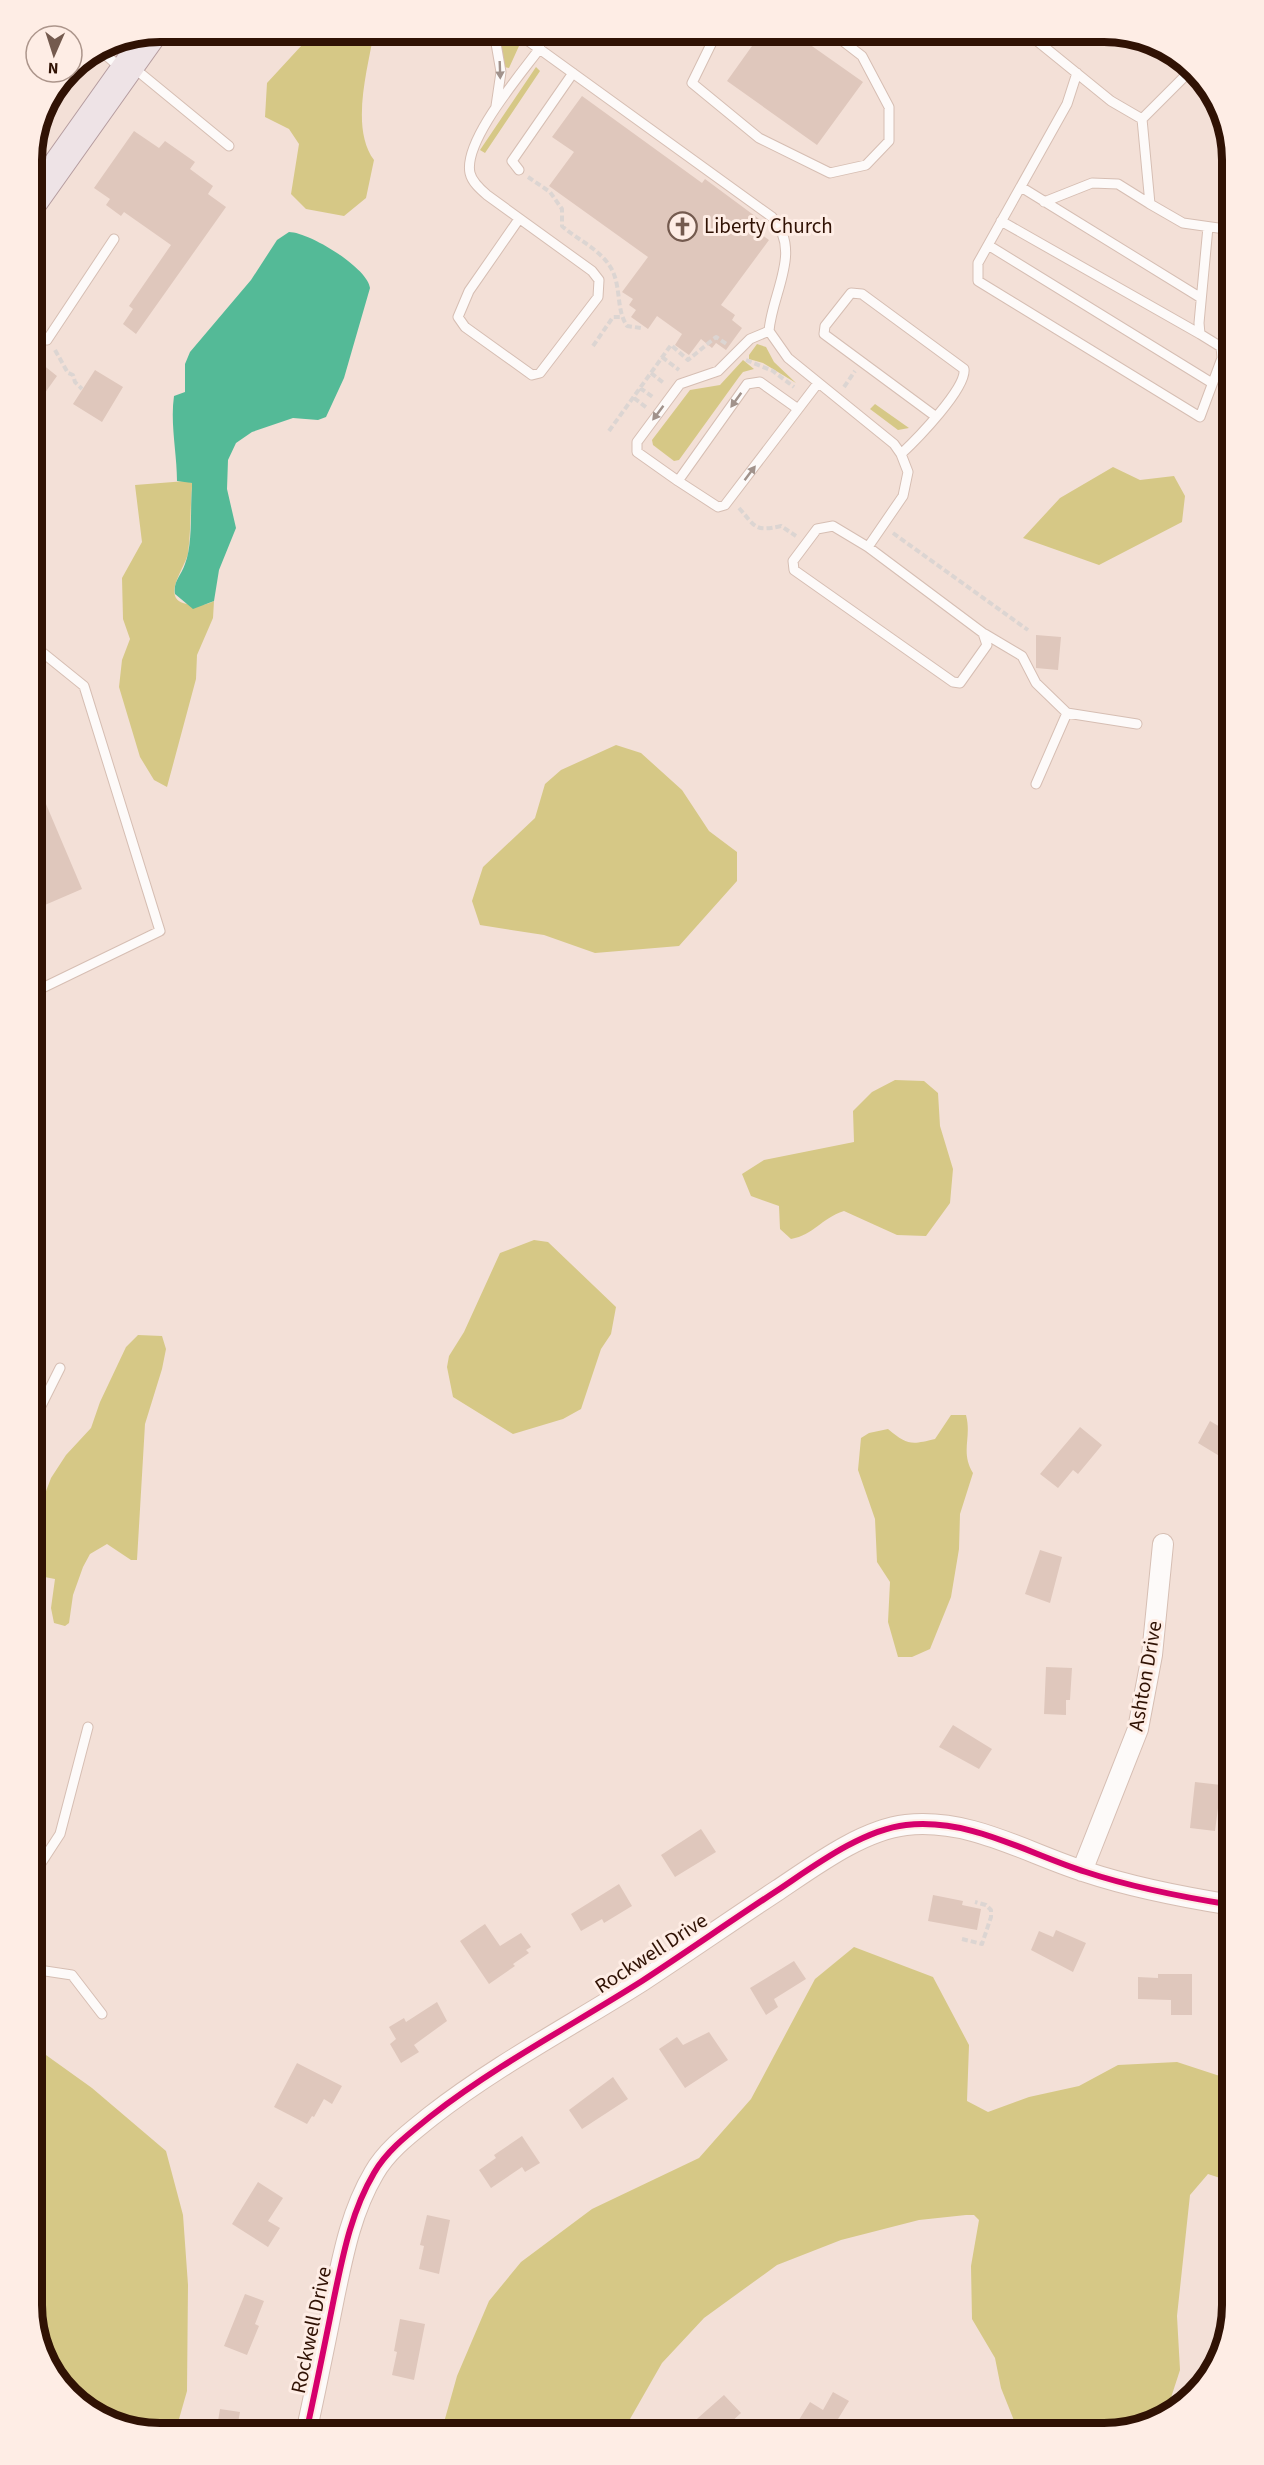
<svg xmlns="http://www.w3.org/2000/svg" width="1264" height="2465" font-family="'Source Sans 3',sans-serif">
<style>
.green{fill:#d6c886}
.water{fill:#54ba97}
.building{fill:#dfc7bc}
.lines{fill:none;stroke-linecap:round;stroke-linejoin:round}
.service-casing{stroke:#d6beb3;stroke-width:11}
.minor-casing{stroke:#d6beb3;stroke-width:22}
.primary-casing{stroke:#b59c9f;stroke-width:32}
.path{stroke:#dcd5d2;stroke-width:4;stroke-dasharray:6 3;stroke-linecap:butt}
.service{stroke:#fdfaf9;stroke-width:9}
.minor{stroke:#fdfaf9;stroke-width:20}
.primary{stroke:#eee3e6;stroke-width:30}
.cycleway-casing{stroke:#feede5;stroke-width:10}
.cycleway{stroke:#d6006c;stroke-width:6}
.oneway{fill:#a1928b}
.labels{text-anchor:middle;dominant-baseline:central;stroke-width:6;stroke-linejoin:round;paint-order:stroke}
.poi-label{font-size:21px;fill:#301204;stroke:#feede5;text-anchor:start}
.street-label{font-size:21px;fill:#301204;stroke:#feede5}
.rim{fill:none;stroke:#301204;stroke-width:8}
</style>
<rect width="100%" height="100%" fill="#f3e0d7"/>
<path class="green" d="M304,32H374C368,68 350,128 374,160L366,198L344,216L306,209L291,194L299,144L289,129L265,117L267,83L302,45Z
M504,32L519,46L509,68L504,67L501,40Z
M536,67L540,71L485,153L480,150Z
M757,344L766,347L774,362L796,383L763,363L749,359V355Z
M743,360L754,369L743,372L739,377L679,460L674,461L653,445L652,440L690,390L720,385Z
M875,404L909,428L898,430L870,409Z
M1113,467L1140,480L1174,476L1185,496L1182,522L1099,565L1023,538L1060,498Z
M186,481L192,483V487C190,509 191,532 188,553C186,567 159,599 187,604C198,606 204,606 214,601L213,618L197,655L196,679L167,787L154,780L140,757L119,687L122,660L130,639L123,619L122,578L142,542L135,485Z
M616,745L641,753L682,790L709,831L737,852V881L679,946L595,953L544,935L480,925L472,901L483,867L535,818L545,784L561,770Z
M895,1080L924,1081L938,1093L940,1126L953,1169L950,1203L926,1236L897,1235L844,1211C820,1219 814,1235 791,1239L780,1229L779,1206L751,1196L742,1174L764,1160L854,1142L853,1111L872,1092Z
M534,1240L548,1242L616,1307L611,1334L601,1349L581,1409L563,1419L513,1434L453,1397L447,1367L449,1356L464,1332L500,1253Z
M138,1335L162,1336L166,1349L162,1369L145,1424L137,1560H131L107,1544L90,1554L83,1567L73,1595L69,1623L65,1626L54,1623L51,1608L55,1579L34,1575L32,1571V1528L51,1478L66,1455L91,1428L100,1402L126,1347Z
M951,1415H966C972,1438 960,1452 973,1473L960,1514L959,1549L951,1597L930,1649L912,1657H898L888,1622L890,1582L877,1562L875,1519L858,1470L861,1438L869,1433L888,1429C907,1445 911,1445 935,1439Z
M854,1947L933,1977L969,2045L967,2101L988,2112L1029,2097L1079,2086L1118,2065L1177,2062L1232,2080V2182L1208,2174L1190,2195L1177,2316L1180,2370L1166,2413L1153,2424L1104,2433H1019L1001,2388L995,2358L972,2319L971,2266L979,2220L974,2215H966L919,2220L841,2240L777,2265L704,2318L662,2363L622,2433H441L457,2376L489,2301L521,2262L592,2209L699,2158L751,2099L815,1979Z
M32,2045L92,2088L166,2151L183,2215L188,2285L187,2391L175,2433H152L88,2412L41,2354L32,2305Z"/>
<path class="water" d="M289,232C309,232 368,268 370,288L344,378L326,417L318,420L293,418L252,432L236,443L228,460L227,489L236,528L219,570L214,601L193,609L175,594C173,581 181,576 185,564C193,544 190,510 192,488V483L177,481C177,453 170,424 174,396L185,392V364L190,352L251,280L277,240Z"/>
<path class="building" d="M762,32H792L863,82L817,145L727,81Z
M582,96L702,183L705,179L759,219L757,222L766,229L762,235L769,240L721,305L735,315L732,320L742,328L726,350L716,343L712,348L701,339L689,355L675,345L682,334L657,316L648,329L631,317L636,310L629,305L633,299L622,292L648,257L549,186L574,152L552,137Z
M134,131L159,148L165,141L195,162L190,169L213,186L208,194L226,207L136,334L123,324L133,309L129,306L171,245L124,212L121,216L106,205L110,199L94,188Z
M42,364L57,376L32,411V377Z
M95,370L123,387L102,422L73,404Z
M1036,635L1061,637L1058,670L1036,668Z
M32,771L82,889L38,908L32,892Z
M1210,1421L1232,1434V1459L1228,1456L1226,1460L1198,1443Z
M1080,1427L1102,1445L1078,1474L1073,1470L1058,1488L1040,1474Z
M1040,1550L1062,1557L1050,1603L1025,1594Z
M1046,1667L1072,1668L1070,1700H1066V1715L1044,1714Z
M953,1725L992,1749L979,1769L939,1747Z
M1195,1782L1221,1785L1215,1831L1190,1828Z
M701,1829L716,1852L675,1877L661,1855Z
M619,1884L632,1906L604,1923L602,1919L581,1931L571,1914Z
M933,1895L963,1901L962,1905L981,1909L977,1930L928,1921Z
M485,1924L500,1946L521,1933L531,1947L526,1950L529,1953L513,1964L515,1966L489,1984L460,1941Z
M1056,1930L1086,1943L1073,1972L1031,1950L1039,1931L1053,1937Z
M794,1961L806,1979L774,1999L778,2007L766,2015L750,1988Z
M1158,1974H1192V2015H1171V2000L1138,1999V1977L1158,1978Z
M437,2002L447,2021L414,2045L419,2052L401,2063L390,2044L396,2039L389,2027L404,2018L406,2022Z
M709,2032L728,2060L685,2088L659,2049L677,2037L683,2045Z
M297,2063L342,2086L332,2104L324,2099L314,2117L312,2116L307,2124L274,2107Z
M613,2077L628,2099L582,2129L569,2110Z
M522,2136L540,2163L525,2172L522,2167L491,2188L479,2170L496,2158L494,2155Z
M258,2182L283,2198L268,2221L280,2228L268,2247L232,2224Z
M427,2215L450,2220L439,2274L419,2269L424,2246L420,2245Z
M245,2294L264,2301L255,2324L259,2326L247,2355L224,2346Z
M400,2319L425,2324L414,2380L392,2375L397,2352L394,2351Z
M833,2392L849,2401L838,2419L861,2433H814L797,2423L810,2402L823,2410Z
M724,2395L741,2413L719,2433H681Z
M220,2409L240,2412L236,2433H216Z"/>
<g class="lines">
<defs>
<path id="service" d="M494,32L501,72L496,106
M516,32L772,217C803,251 772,292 769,331L788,358L894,444L901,454L908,472L903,496L868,547
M717,32L692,83L759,138L830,173L866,165L889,141V107L862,56L831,32
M1026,32L1111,101L1142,119
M99,49L123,70
M134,68L229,146
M1077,73L1067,104L978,263V281L1200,417L1222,358L1221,347L1200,334L1199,323L1208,227
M1142,119L1150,204L1183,223L1232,230
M1142,119L1191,70
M519,170L512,161L573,73
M1021,187L1201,298
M1044,202L1092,183L1118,184L1150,204
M519,219L469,291L458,317L465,327L532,375L540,373L598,297L599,280L592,271L487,195C480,189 472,182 470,173C463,141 521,74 540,48
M1001,221L1200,334
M988,245L1212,383
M32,329L47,340L114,239
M798,409L760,382L747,384L678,481L718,507L725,505L818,383
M901,454C916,440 967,388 964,369L862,294L851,293L825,326L824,334L935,416
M678,481L637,452V442L680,384L718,371L750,339L769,331
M833,526L868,547L983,633L987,645L960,683L953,682L794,570L793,561L817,529Z
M985,634L1022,656L1036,683L1067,713L1137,724
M1036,784L1067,713
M32,993L160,931L84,686L32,644
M32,1424L60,1368
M32,1877L60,1834L88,1727
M32,1969L72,1975L102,2014"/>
<path id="minor" d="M1082,1871L1138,1729L1152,1655L1163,1544
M306,2433C316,2388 325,2343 334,2298C343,2255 351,2212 374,2173C387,2150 410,2133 431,2116C498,2064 571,2026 642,1981C688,1951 732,1920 778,1890C814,1866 862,1830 906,1825C971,1818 1026,1853 1086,1872C1134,1888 1182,1897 1232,1905"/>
<path id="primary" d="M32,202L152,33"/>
</defs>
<use href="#service" class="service-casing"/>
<use href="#minor" class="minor-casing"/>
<use href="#primary" class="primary-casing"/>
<path class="path" d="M528,177L550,192L562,209V226C581,243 610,253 616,281C620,297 618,312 627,326L641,328
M593,346L613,317H621
M55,350L68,373L73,375L75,382L82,389
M662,357L679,370
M746,360L773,371L794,387
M651,373L665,384
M844,387L855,371
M640,388L654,398
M634,398L647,408
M609,431L671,345L688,360L716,337L728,345
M739,508C756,527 754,532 781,526L796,536
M893,533L1028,630
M962,1939L982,1944L991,1917V1910L986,1905L975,1902
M249,2433L251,2425"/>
<use href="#service" class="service"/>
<use href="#minor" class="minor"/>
<use href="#primary" class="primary"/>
<defs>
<path id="cycleway" d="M306,2433C316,2388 325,2343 334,2298C343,2255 351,2212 374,2173C387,2150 410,2133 431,2116C498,2064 571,2026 642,1981C688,1951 732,1920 778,1890C814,1866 862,1830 906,1825C971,1818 1026,1853 1086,1872C1134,1888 1182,1897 1232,1905"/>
</defs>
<use href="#cycleway" class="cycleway-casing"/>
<use href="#cycleway" class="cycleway"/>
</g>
<defs><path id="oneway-solid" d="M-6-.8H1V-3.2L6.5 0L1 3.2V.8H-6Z" transform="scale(1.5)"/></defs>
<g class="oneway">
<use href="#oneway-solid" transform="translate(500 70) rotate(88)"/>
<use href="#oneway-solid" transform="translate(736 400) rotate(126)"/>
<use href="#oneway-solid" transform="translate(658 413) rotate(127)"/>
<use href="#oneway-solid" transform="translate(750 473) rotate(-53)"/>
</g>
<defs>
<symbol id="church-ring" viewBox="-11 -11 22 22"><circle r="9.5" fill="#feede5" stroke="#745a4e" stroke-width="1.5"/><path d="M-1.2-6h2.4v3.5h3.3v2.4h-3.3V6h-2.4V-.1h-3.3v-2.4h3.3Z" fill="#745a4e"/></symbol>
</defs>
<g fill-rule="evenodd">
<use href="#church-ring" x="666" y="210" width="33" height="33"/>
</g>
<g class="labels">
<g class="poi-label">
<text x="704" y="226">Liberty Church</text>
</g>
<g class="street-label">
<text transform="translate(1145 1676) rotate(-80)">Ashton Drive</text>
<text transform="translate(651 1953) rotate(-33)">Rockwell Drive</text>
<text transform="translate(311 2330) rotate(-78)">Rockwell Drive</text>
</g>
</g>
<path d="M0 0H1264V2465H0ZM160 42H1104A118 118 0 0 1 1222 160V2305A118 118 0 0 1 1104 2423H160A118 118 0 0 1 42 2305V160A118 118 0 0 1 160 42Z" fill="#feede5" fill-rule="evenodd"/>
<path class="rim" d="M160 42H1104A118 118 0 0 1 1222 160V2305A118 118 0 0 1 1104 2423H160A118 118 0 0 1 42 2305V160A118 118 0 0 1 160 42Z"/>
<g transform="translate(54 54) rotate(183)"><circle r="28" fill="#feede5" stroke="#ac958b" stroke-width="1.5"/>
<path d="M0-4.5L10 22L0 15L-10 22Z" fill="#745a4e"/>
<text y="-9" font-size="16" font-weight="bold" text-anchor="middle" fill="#301204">N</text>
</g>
</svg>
